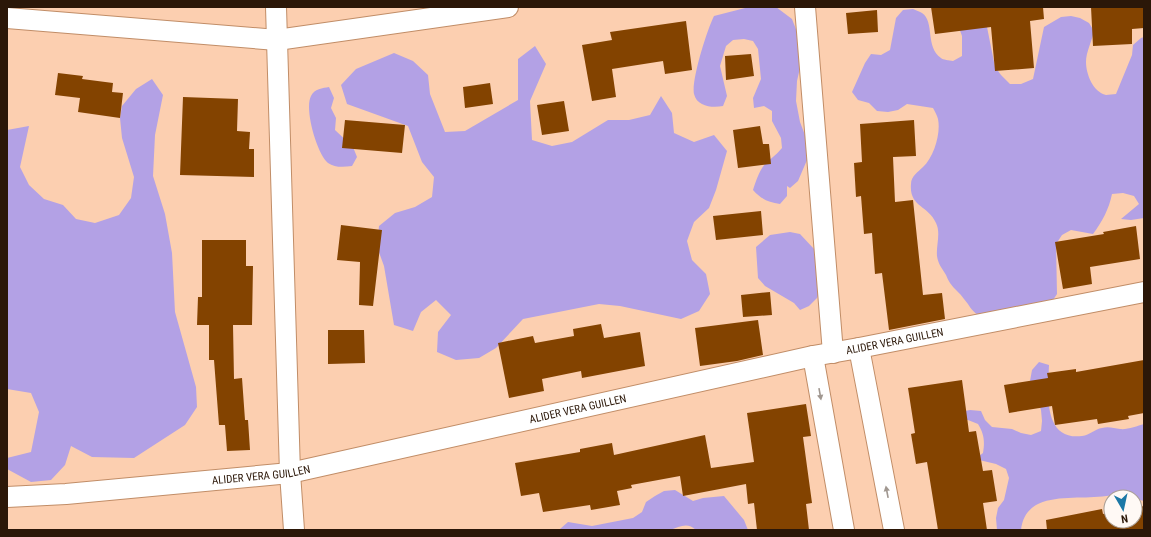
<svg xmlns="http://www.w3.org/2000/svg" width="1151" height="537" font-family="'Roboto Condensed',sans-serif">
<style>
.green{fill:#b3a1e5}
.building{fill:#834300}
.lines{fill:none;stroke-linecap:round;stroke-linejoin:round}
.minor-casing{stroke:#c18d67;stroke-width:22}
.minor{stroke:#fff;stroke-width:20}
.oneway{fill:#a09790}
.labels{text-anchor:middle;dominant-baseline:central;stroke-width:4;stroke-linejoin:round;paint-order:stroke}
.street-label{font-size:11px;fill:#2b1708;stroke:#fff9f5}
</style>
<rect width="100%" height="100%" fill="#fccfb0"/>
<path class="green" d="M749,7H776L792,19L804,50L797,81L796,101L800,122L808,143L810,153L798,181L790,188L787,186V196L780,204C768,202 761,199 753,190C756,181 760,168 768,161C773,157 777,154 782,148L781,138L772,121V111L764,106L754,108L753,98L761,79L758,49L753,41L744,39L733,40L726,46L720,66L727,96L723,106C713,108 697,107 694,94C691,81 707,30 714,16Z
M913,9C915,10 919,11 922,13C935,22 925,47 941,58C943,60 949,60 953,61L962,56V36L958,25L987,27L995,67L1001,75L1010,84H1021L1033,79L1044,27L1061,17L1071,16L1080,18L1089,23L1094,31C1092,41 1086,52 1086,62C1086,74 1093,92 1106,95C1109,95 1113,94 1116,94L1132,55L1133,45L1141,38L1144,37V218L1131,220L1121,219L1139,204L1134,196L1123,193L1112,194C1109,209 1102,222 1093,234L1071,230L1062,235L1056,244L1057,294L1051,303L978,315C970,309 970,306 964,299C960,293 954,289 950,283C948,280 947,277 946,275C942,268 938,264 937,256C936,245 941,233 936,223C928,205 909,207 911,184C911,176 918,172 923,167C934,157 941,133 938,119C937,115 935,112 933,108L907,104L898,110L888,112L877,111L869,103L858,100L852,92L865,63L871,54L881,55L890,50L896,18L903,10Z
M535,46L546,64L530,101L532,140L552,146L572,142L608,120H629L650,115L661,96L672,113L674,133L694,142L714,135L727,151L716,190L709,208L694,222L687,241L692,260L706,274L710,294L699,311L681,319L620,306L599,304L523,319L496,348L479,358L456,360L437,352L438,332L451,315L436,300L421,312L413,331L394,325L384,266L377,247L379,226L395,213L415,207L432,197L434,177L422,162L408,126L347,104L341,85L356,69L394,53L413,61L428,75L430,94L445,132L465,131L518,100V59Z
M152,79L163,95L155,135L153,176L165,214L172,253L175,312L196,387L197,407L185,425L134,458L92,457L71,446L65,465L51,480L31,482L7,469V458L31,452L39,412L31,393L7,389V130L29,126L20,167L29,185L44,199L63,205L76,219L95,223L119,215L131,198L134,177L122,138L120,118L122,106L136,89Z
M329,87L334,98L331,108L336,118L335,130L353,147L357,157L352,166C344,167 335,168 328,163C317,154 304,109 311,96C314,89 323,88 329,87Z
M790,232L800,234L814,249L818,259L821,288L817,298L809,306L800,310L794,303L765,286L758,278L756,247L770,235Z
M1039,362L1049,365C1048,391 1042,441 1082,436C1090,435 1095,429 1102,428C1108,426 1114,428 1120,429C1127,430 1137,426 1144,424V501L1136,499L1127,493C1116,494 1105,497 1094,497C1066,499 1025,493 1021,530H997L996,518L998,508L1004,500L1009,478L1006,469L996,464L975,459L983,453C985,441 984,434 978,424L968,420L957,421L950,414L970,410L981,411L985,420L992,427L1012,429L1021,433L1031,435L1041,431L1042,421L1041,410L1030,381L1032,370Z
M675,490L693,501L703,498L724,496L744,520L748,530H696C688,522 680,526 670,530H561L560,529L568,522L592,526L633,518L642,512L646,502L655,496L664,491Z"/>
<path class="building" d="M931,7H1043L1044,19L1030,21L1034,68L995,71L991,27L935,34Z
M1091,7H1144V28L1132,29V44L1093,46Z
M877,10L878,32L848,34L846,13Z
M686,21L692,70L665,74L663,61L612,69L616,97L592,101L582,45L612,40L610,32Z
M751,54L754,76L726,80L725,56Z
M58,73L83,76L82,79L113,83L112,92L123,93L120,118L78,112L80,98L55,95Z
M490,83L493,104L465,108L463,87Z
M183,97L238,99L237,131L250,132L249,149H254V177L180,175Z
M564,101L569,131L542,135L537,105Z
M345,120L405,125L402,153L342,148Z
M914,120L916,156L893,157L895,202L913,200L923,295L942,293L945,319L889,330L882,273L875,274L872,233L864,234L861,196L856,197L854,163L862,162L860,124Z
M760,126L763,144H769L771,164L738,168L733,130Z
M761,211L763,235L716,240L713,216Z
M341,225L382,230L373,306L359,305L360,262L337,260Z
M1136,226L1140,259L1090,267L1092,284L1063,289L1055,242L1104,234L1103,232Z
M202,240H246V266H253L252,325H233L234,379L242,378L245,420H248L250,450L227,451L225,425H219L214,360H209V325H197L198,297H202Z
M770,292L772,315L743,317L741,295Z
M758,320L763,355L737,361L700,366L695,328Z
M601,324L604,338L640,332L645,366L582,378L581,371L542,379L544,391L509,398L498,343L533,336L535,343L574,336L573,329Z
M328,330H364L365,363L328,364Z
M1144,360V413L1128,416L1129,419L1098,424L1097,419L1055,425L1052,406L1009,413L1004,385L1048,378L1047,373L1076,369V372Z
M962,380L969,432L976,431L983,471L992,470L997,501L983,503L987,530H938L927,462L916,464L911,434L915,433L908,388Z
M806,404L811,436L803,437L812,503L806,504L809,530H757L754,503L748,504L746,484L683,496L680,476L631,485L632,488L617,491L620,505L591,510L590,505L543,512L539,493L521,496L515,463L580,452V449L612,443L614,455L705,435L711,468L754,462L747,413Z
M1144,506V530H1047L1046,520L1102,509L1103,514L1111,512V521H1135V508Z"/>
<g class="lines">
<defs>
<g id="minor">
<path d="M276,7L290,473L294,530"/>
<path d="M805,7L833,353"/>
<path d="M7,18L277,40L508,7"/>
<path d="M859,348L894,530"/>
<path d="M813,356L844,530"/>
<path id="s1" d="M7,497L66,494L290,473L813,356L859,348L1144,292"/>
</g>
</defs>
<use href="#minor" class="minor-casing"/>
<use href="#minor" class="minor"/>
</g>
<defs><path id="oneway-solid" d="M-6-.8H1V-3.2L6.5 0L1 3.2V.8H-6Z"/></defs>
<g class="oneway">
<use href="#oneway-solid" transform="translate(820 394) rotate(80)"/>
<use href="#oneway-solid" transform="translate(887 492) rotate(-101)"/>
</g>
<g class="labels">
<g class="street-label">
<text stroke="none"><textPath href="#s1" startOffset="903">ALIDER VERA GUILLEN</textPath></text>
<text stroke="none"><textPath href="#s1" startOffset="579">ALIDER VERA GUILLEN</textPath></text>
<text stroke="none"><textPath href="#s1" startOffset="255">ALIDER VERA GUILLEN</textPath></text>
</g>
</g>
<rect width="1151" height="537" fill="none" stroke="#2b1708" stroke-width="16"/>
<g transform="translate(1123 509) rotate(171)"><circle r="19" fill="#fff9f5" stroke="#aa9f96"/>
<path d="M0-3L7 15L0 10L-7 15Z" fill="#1c78a6"/>
<text y="-6" font-size="11" font-weight="bold" text-anchor="middle" fill="#2b1708">N</text>
</g>
</svg>
